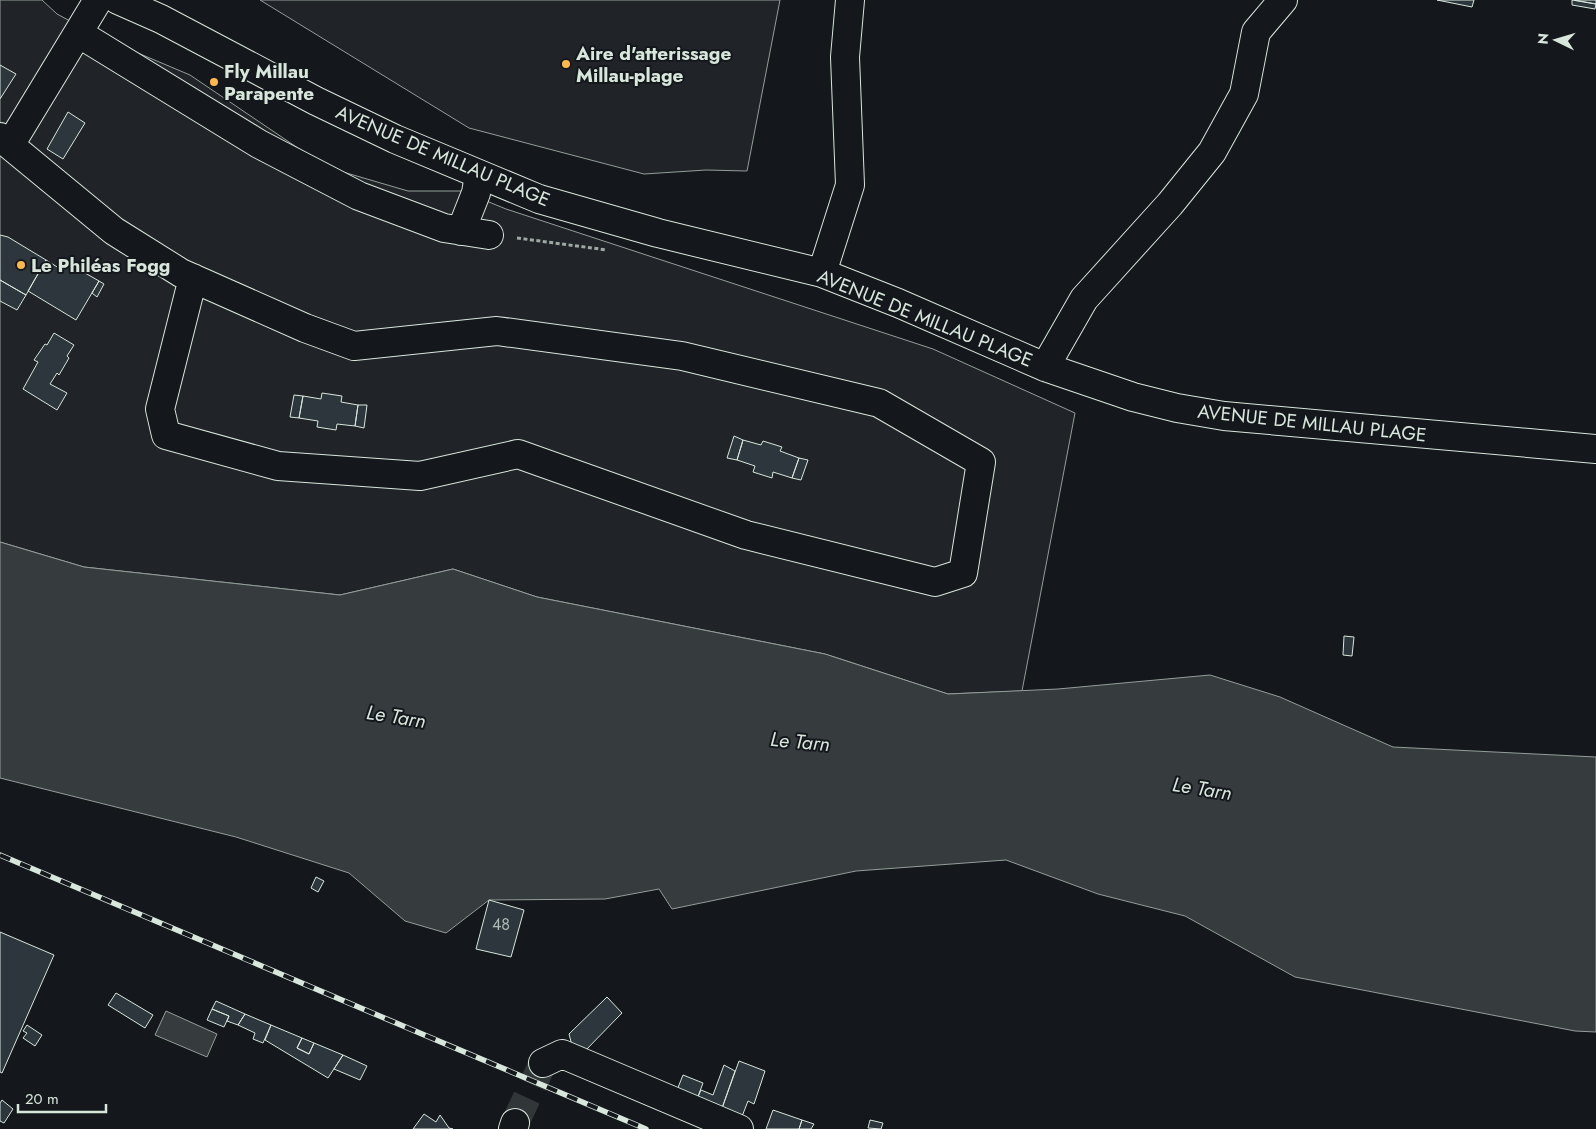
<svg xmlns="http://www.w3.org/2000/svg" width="1596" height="1129" font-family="Jost,sans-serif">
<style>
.green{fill:#202428;stroke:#939e99}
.water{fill:#363b3e;stroke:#939e99}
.building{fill:#2c363c;stroke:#d8e6dc}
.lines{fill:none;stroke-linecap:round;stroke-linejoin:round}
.minor-tunnel{stroke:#313739;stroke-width:28;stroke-dasharray:28 14;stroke-linecap:butt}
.minor-casing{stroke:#d8e6dc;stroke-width:30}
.path{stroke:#9da8a2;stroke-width:3;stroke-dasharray:4 2.5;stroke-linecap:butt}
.minor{stroke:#14181c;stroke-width:28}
.rail-casing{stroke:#d8e6dc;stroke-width:5.5}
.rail{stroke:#14181c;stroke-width:4;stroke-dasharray:11;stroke-linecap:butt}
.poi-dot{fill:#ffb74d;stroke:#14181c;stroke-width:2}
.labels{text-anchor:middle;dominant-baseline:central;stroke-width:4;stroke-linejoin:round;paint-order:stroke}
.number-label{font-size:16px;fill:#adbab4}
.poi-label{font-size:19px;font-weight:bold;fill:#d8e6dc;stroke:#14181c;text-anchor:start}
.street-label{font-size:19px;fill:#d8e6dc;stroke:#14181c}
.water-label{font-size:20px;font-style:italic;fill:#d8e6dc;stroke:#14181c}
</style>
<rect width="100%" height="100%" fill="#14181c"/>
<path class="green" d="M0,0H42L57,14L100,37L190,75L326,167L408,191H462L506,209L933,349L1075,413L1022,691L948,694L825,654L537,597L453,569L340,595L84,567L0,542Z
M260,0H780L747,171L706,170L644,174L469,128Z"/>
<path class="water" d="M0,542L84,567L340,595L453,569L537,597L825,654L948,694L1058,689L1210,675L1280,697L1393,747L1596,757V1032L1575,1031L1295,977L1185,916L1098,894L1006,860L856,871L672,909L659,889L605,899L489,900L446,933L405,921L349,873L236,837L0,778Z
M166,1011L217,1034L207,1057L155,1035Z"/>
<path class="building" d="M1437,0H1474L1472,7Z
M1572,0L1596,4L1595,9L1572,5Z
M1574,0H1596V4Z
M0,65L16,74L0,99Z
M68,112L85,123L63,159L47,149Z
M0,235L8,237L46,260L26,295L0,280Z
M46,260L62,270L66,262L99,281L76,320L28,291Z
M0,280L26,295L17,310L0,301Z
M99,281L104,284L97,297L92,293Z
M54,333L74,345L67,356L69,358L59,375L57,373L50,384L67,393L57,410L23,389L38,362L34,360L45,344L47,345Z
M322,393L342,396L341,402L358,405L355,426L337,424L336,430L317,427L318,421L299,418L303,396L321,399Z
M294,395L303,396L299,418L290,417Z
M358,405H367L364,428L355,426Z
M734,436L743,440L737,460L727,458Z
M743,440L761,445L763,441L782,447L780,451L799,458L792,478L773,472L772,478L753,472L755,466L737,460Z
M799,458L808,460L801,480L792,478Z
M1344,636L1354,637L1352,656L1343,655Z
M316,877L324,881L318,892L311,888Z
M489,900L524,910L511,957L476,949Z
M0,932L54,955L2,1073L0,1072Z
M116,993L153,1015L145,1028L108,1005Z
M607,997L622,1013L583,1053L573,1049L569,1034Z
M216,1001L245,1014L238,1025L227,1021L229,1016L212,1009Z
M212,1009L229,1016L224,1027L207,1020Z
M245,1014L271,1025L263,1043L253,1039L255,1033L238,1025Z
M27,1025L42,1035L35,1046L23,1038L27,1033L23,1031Z
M271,1025L302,1038L297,1048L309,1054L314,1043L343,1055L328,1078L265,1040Z
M302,1038L314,1043L309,1054L297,1048Z
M343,1055L367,1066L360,1080L334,1069Z
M739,1061L765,1071L754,1104L748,1101L741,1119L721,1111Z
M724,1065L735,1071L721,1111L697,1099L701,1090L713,1095Z
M683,1075L703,1083L697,1099L677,1090Z
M2,1100L13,1109L4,1123L0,1121V1103Z
M773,1110L802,1120L799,1129H766Z
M424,1114L436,1122L440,1115L449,1128L453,1129H413Z
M802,1120L814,1124L811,1129H799Z
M870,1120L883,1123L881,1129L868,1128Z"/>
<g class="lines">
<path class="minor-tunnel" d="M515,1123L543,1063"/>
<defs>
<path id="minor" d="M118,0L161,19L316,101L395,139L539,199L658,233L822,273L898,303L1045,367L1133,397L1177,408L1224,416L1596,449
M78,33L259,144L359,196L444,228L489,235
M0,137L114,231L181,273L305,328L354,346L497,331L682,356L879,403L981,462L963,573L935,582L746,535L518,454L420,476L278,466L166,435L160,409L193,278
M10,145L98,0
M461,231L476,193L479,175
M822,273L850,185L845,57L850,0
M1045,367L1084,299L1170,204L1212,152L1244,94L1256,32L1283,0
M543,1063L562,1054L739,1129
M513,1129L515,1123"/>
</defs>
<use href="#minor" class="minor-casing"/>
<path class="path" d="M517,238L607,250"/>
<use href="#minor" class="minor"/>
<defs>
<path id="rail" d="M0,855L646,1129"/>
</defs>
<use href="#rail" class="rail-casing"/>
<use href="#rail" class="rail"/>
</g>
<g class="poi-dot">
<circle cx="566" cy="64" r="5"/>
<circle cx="214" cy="82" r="5"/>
<circle cx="21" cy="265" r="5"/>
</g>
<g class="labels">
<g class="number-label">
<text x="501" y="924">48</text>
</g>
<g class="poi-label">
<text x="576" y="53">Aire d'atterissage<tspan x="576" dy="22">Millau-plage</tspan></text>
<text x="224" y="71">Fly Millau<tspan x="224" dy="22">Parapente</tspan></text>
<text x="31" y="265">Le Philéas Fogg</text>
</g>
<g class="street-label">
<text transform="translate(443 156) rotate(23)">AVENUE DE MILLAU PLAGE</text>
<text transform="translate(925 318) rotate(22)">AVENUE DE MILLAU PLAGE</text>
<text transform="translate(1312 423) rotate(6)">AVENUE DE MILLAU PLAGE</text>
</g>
<g class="water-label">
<text transform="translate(396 717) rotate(9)">Le Tarn</text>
<text transform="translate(800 742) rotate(5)">Le Tarn</text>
<text transform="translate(1202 789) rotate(9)">Le Tarn</text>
</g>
</g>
<g transform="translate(1556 40) rotate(275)" stroke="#14181c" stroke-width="4" paint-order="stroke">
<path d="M0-4L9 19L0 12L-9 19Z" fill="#d8e6dc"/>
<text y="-8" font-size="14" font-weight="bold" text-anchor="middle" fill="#d8e6dc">N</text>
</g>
<path d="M18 1104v8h88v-8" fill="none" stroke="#d8e6dc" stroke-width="2.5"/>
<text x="25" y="1104" font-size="15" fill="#d8e6dc" stroke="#14181c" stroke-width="4" paint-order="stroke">20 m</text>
</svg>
